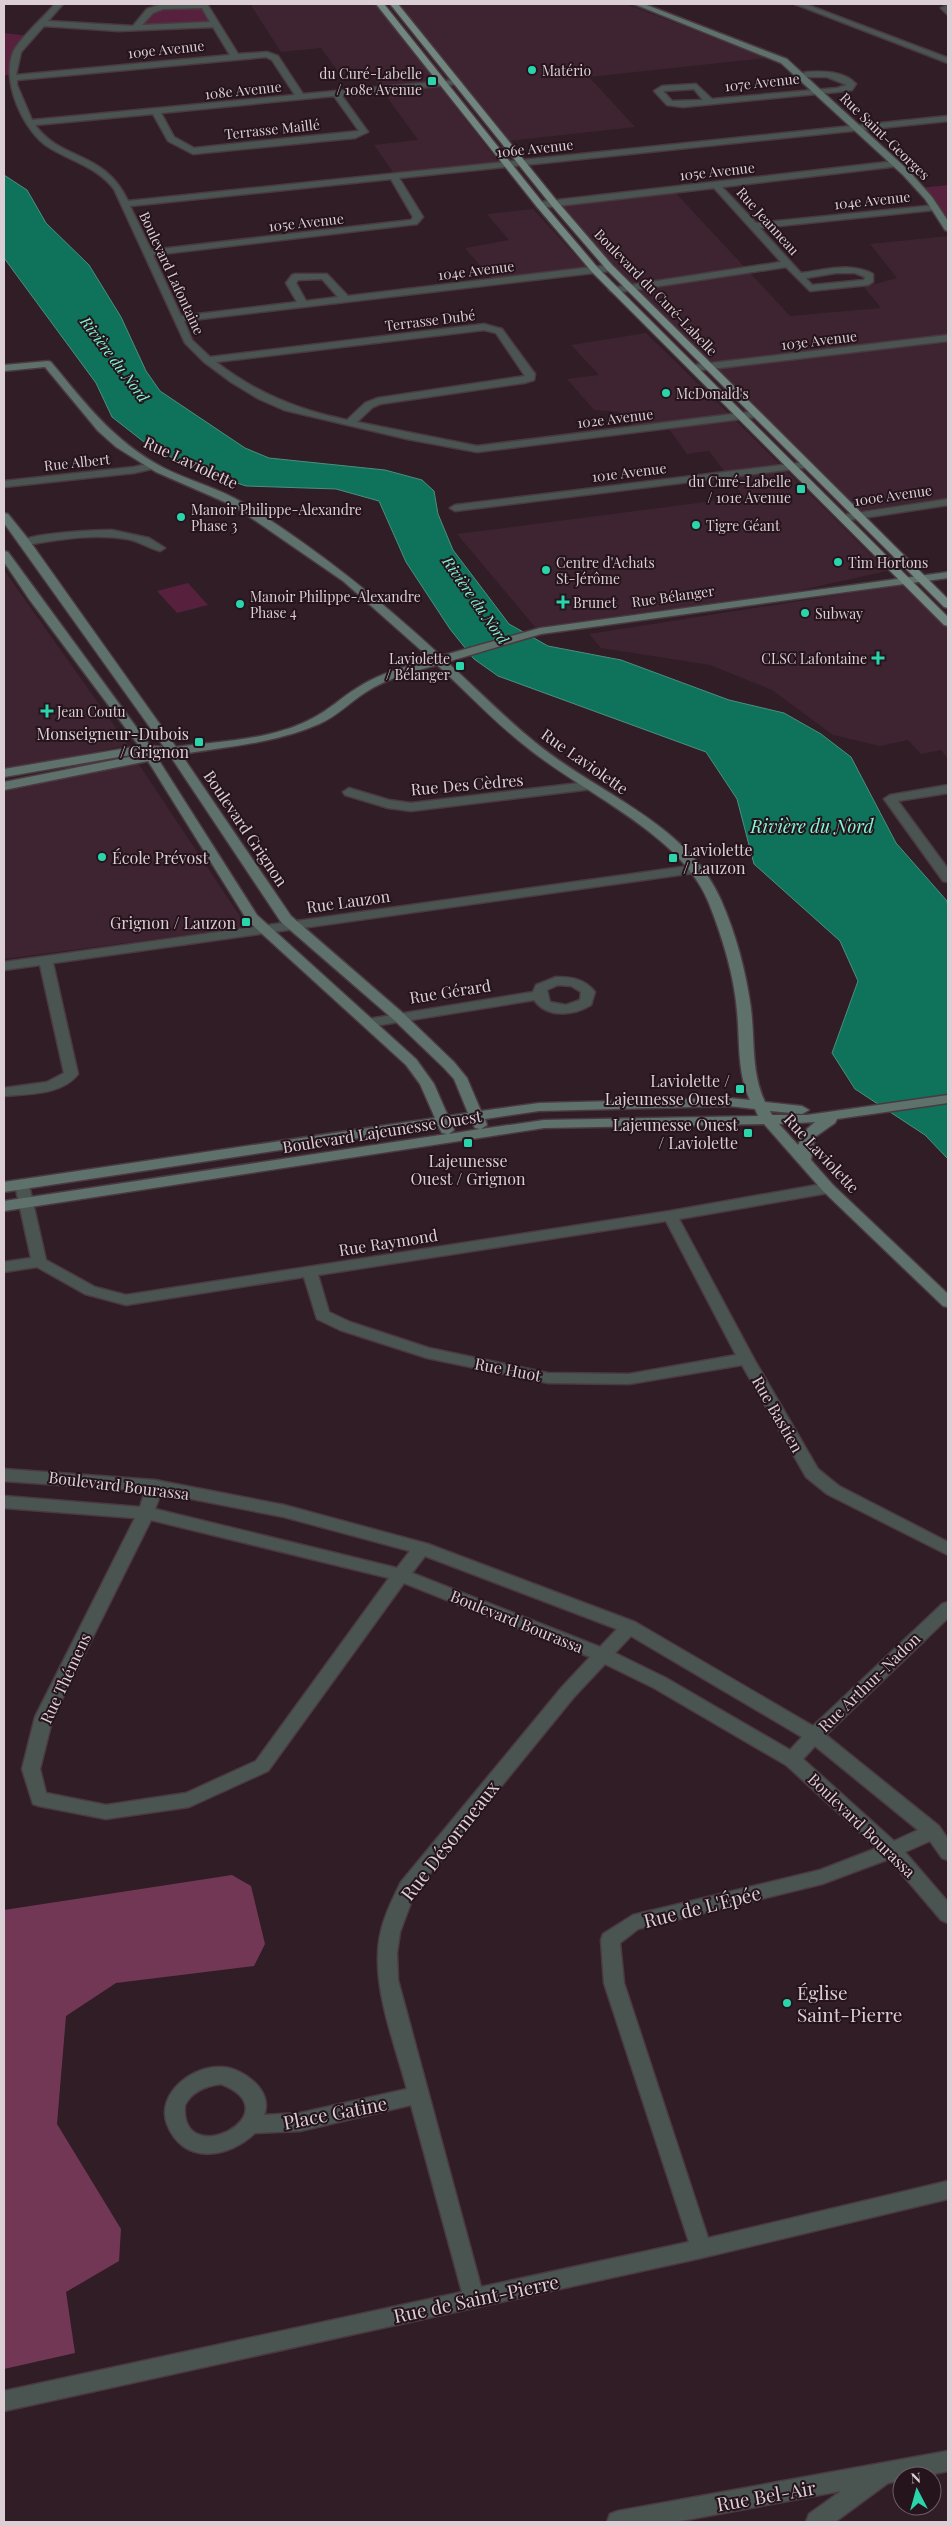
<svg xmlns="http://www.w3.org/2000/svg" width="952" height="2526" font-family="'Playfair Display',serif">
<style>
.built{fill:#3e2431}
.green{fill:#57213e}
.forest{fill:#733756}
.water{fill:#0f735b;stroke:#4c8e7f}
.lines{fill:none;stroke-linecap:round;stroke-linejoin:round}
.street-casing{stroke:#4b3942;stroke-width:3}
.secondary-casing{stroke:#4b3942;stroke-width:3}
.primary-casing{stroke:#4b3942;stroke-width:3}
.street{fill:#4a5551;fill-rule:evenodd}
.secondary{fill:#5f716b;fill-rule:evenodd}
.primary{fill:#70867e;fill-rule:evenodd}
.poi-dot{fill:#2bd5ac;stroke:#26141d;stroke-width:2}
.labels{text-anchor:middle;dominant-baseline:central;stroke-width:4;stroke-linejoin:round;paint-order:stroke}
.far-street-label{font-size:14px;fill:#dbced4;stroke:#26141d}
.far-poi-label{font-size:14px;fill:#dbced4;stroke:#26141d;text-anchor:start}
.far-water-label{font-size:15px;font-style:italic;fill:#80fad5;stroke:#26141d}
.street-label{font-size:16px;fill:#dbced4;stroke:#26141d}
.poi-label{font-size:16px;fill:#dbced4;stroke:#26141d;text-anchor:end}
.water-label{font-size:18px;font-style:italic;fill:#80fad5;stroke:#26141d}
.near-street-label{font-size:19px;fill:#dbced4;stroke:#26141d}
.near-poi-label{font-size:19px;fill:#dbced4;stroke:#26141d;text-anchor:start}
</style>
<rect width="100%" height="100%" fill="#301d26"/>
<path class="built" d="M250,4H376L500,164L395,175L374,145L418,140L369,72L340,74L321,48L281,52Z
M396,4H626L767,58L589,77L635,127L507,141Z
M674,191L790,316L881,308L864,287L897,278L870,244L948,236V498L857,511L714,368L912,346L908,340L711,363L622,278L557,205Z
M533,209L587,268L492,279L465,248L509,240L487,214Z
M646,333L712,397L887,571L792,592L535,627L457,534L744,497L709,451L687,454L664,422L633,426L619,412L594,410L567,379L599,375L571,345Z
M4,570L128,745L4,770Z
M902,585L948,628V759L941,750L921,754L908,740L880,746L833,735L772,690L710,665L601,648L589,634Z
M138,763L247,927L4,959V787Z"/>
<path class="green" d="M204,6L215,24L135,29L150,11L163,7Z
M4,33L30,36L17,51L11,75H4Z
M948,185V227L920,188Z
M188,583L208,605L177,613L157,591Z"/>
<path class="forest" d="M232,1875L251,1886L265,1944L254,1966L116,1983L66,2016L57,2124L121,2229L119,2261L66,2292L75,2353L4,2369V1910Z"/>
<path class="water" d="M4,175L27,190L46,223L89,265L121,317L146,371L160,391L245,448L269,458L385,470L422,480L434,491L438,514L453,550L509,624L548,646L621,660L729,700L784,713L821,734L851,757L896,843L947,901L948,908V1159L925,1135L855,1089L832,1053L858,981L840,941L754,864L737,799L706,752L498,676L474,659L450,629L406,562L379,501L336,489L246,486L204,472L153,449L112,417L96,383L4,258Z"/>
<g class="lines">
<defs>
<path id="street" d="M55,4H63L48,21L133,26L147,9L159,5L207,4L238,54L267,52L278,56L303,94L457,80L461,82L457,84L342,96L368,132L355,138L193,154L168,141L153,114L35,125C62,162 104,150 128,201L948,116V121L399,178L423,217L417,224L153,255L181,316L297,302L286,283L292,275L295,274H327L348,296L610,265L615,268L610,271L184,321L192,340L210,357L484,324L502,329L535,374L534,380L524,383L380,404L373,407L357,422L477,446L757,411L762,414L757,417L477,452L407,439L284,410L259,399L231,382L204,362L185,343L114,189C97,167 73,162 50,148C23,132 0,79 14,50C25,33 42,19 55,4ZM202,8L210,22L142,25L153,13L163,9ZM44,26L119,31L213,27L230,55L16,75L21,52ZM266,57L272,60L295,95L32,120L17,85V80ZM334,96L359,131L194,148L174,137L161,113ZM391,179L413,217L411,220L151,250L130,206ZM322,279L338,297L306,301L296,283L298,280ZM484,330L496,333L525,376L378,398L365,403L347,420C298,410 256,393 216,362Z
M795,4H805L948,58V63Z
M948,5V15L941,8Z
M807,72C823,71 844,71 856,84L852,90L837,92L683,107L667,105L654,91L662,86L696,84L712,99L837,88L847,85L827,77H800L796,75ZM694,89L703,100L672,101L663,91Z
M896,161L900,164L899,166L722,187L756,223L937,205L938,207L934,210L760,228L801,273C826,270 850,262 873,274V282L868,285L810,291L786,267L614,293L609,290L611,288L781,262L714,188L540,208L536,205L540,202ZM836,273H855L865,277L864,280L812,285L806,278Z
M948,335V341L694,371L689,368L694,365Z
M807,462L811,463V467L455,511L450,508L455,505Z
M152,463L156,464V468L134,473L4,487V481L134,467Z
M948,499V505L843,521L838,518L843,515Z
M112,530L149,538L165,548L160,551C148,548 139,541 127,539C93,533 58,540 25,545L20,542C29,533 96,530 112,530Z
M588,782L592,783L594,786L592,789L411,811L388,808L345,795L343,792L349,788L389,800L411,803Z
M948,785V793L898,801L948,869V882L943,881L884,799L890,795Z
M696,865L701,866L702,869L701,872L53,963L78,1074C63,1095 27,1094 4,1096V1088L47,1082L64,1073L40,965L4,970V962Z
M556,977C572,977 585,979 595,992L591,1005C573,1016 547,1018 534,1000L368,1027L361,1023L368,1019L533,992L536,985ZM558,985L571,986L581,992L580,1000L566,1005L550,1002L547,990Z
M22,1180L29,1185L46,1260L95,1287L126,1295L670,1211L828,1183L833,1185L835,1188L828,1193L679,1219L754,1359L818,1469L839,1486L948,1542V1555L827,1494L806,1477L742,1365L629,1384L548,1383L427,1358L340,1330L317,1319L304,1277L126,1305L85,1294L37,1267L4,1272V1262L31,1258L15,1185ZM666,1221L736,1355L629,1374L548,1373L429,1348L350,1322L329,1312L318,1275Z
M4,1469L155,1480L284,1505L428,1544L635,1622L813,1726L942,1604L948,1602V1618L826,1735L939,1826L948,1839V1860L942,1858L930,1841L905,1852L948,1902V1923L941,1920L889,1859L822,1884L638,1929L620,1943L624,1983L708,2238L948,2181V2199L701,2258L4,2411V2391L462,2292L411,2105L300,2131L255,2133C229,2158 183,2166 167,2124C156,2094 192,2065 222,2067C243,2068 274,2091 264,2115L300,2113L407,2089C394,2041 369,1980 381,1931C385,1914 393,1898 401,1882L562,1687L590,1657L404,1583L268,1771L189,1807L106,1819L39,1806L33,1804L22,1769L35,1717L135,1518L4,1508V1496L140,1507L145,1491L4,1481ZM161,1493L284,1517L410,1551L397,1568L155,1509ZM151,1520L389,1578L256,1761L186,1793L106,1805L46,1793L40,1769L53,1717ZM425,1556L617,1629L600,1647L412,1573ZM631,1636L802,1737L790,1750L666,1678L615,1653ZM605,1664L654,1688L786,1765L877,1848L820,1870L633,1915L603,1934L601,1940L604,1983L689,2242L481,2287L398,1980L397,1953L400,1932L415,1892L574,1697ZM815,1746L918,1830L894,1841L803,1759ZM221,2084C295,2113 179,2173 185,2105C192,2091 206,2086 221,2084Z
M948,2451V2471L923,2476H902V2480L888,2483L835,2522H806L809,2514L841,2491L675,2522H607L610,2514L618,2511Z"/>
<path id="secondary" d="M634,4H644L787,59L909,171L932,197L948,221V231L945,230L925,199L903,175L781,63Z
M48,361L51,362C86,404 114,442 164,468C189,481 219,488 243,503C315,547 379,599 441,656L540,628L948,572V578L541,634L447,662C477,689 505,718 536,743C598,794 687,823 721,900C736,934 746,972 751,1009C755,1041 751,1072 765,1102L802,1106L809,1110L802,1114L770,1111L772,1115H807L948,1095V1103L837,1119L835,1123L815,1137L811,1160L833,1185L948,1294V1307L943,1306L823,1191L764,1124L544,1128L4,1211V1201L447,1134L442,1133L438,1126L4,1192V1182L435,1118L420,1084L406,1065L247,920L148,761L4,790V782L144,754L130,755L4,777V769L139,746L29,599L4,562V551L8,552L150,746L164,747L4,523V513L8,514L29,540L176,747C221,741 273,740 313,718C329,710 342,697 357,688C380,673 405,667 431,659L343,581L234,506L156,472L116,447L98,431L45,367L4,371V365ZM437,665C467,692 496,724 529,749C584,793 681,835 708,901C722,936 734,974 737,1011C740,1041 737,1073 750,1100L729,1098L539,1103L481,1111L467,1078L454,1062L404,1014L291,916L181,754C228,747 275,743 319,724C336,717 350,702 366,692C388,678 412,672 437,665ZM164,754H169L281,922L394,1020L444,1068L454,1079L468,1113L448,1116L434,1084L416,1059L257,915L158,759L163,758ZM729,1106L755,1109L758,1116L544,1120L481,1129L487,1125L485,1119L539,1111ZM471,1121L475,1128L480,1129L449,1134L454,1130L452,1124ZM815,1122L807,1129L798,1145L779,1124Z"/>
<path id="primary" d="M376,4H384L543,203L598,268L948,617V626L944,625L592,272L537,207Z
M390,4H398L557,201L613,266L948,599V608L944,607L607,270L551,205Z"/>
</defs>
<use href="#street" class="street-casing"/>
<use href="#secondary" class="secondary-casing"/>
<use href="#primary" class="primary-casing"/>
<use href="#street" class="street"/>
<use href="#secondary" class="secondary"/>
<use href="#primary" class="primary"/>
</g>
<g class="poi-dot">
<circle cx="532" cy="70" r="5"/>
<rect x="427" y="76" width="10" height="10" rx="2.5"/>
<circle cx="666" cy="393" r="5"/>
<rect x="796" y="484" width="10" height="10" rx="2.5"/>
<circle cx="181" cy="517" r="5"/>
<circle cx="696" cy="525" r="5"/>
<circle cx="838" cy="562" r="5"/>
<circle cx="546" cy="570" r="5"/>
<path d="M560.5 594.5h5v5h5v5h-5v5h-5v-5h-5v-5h5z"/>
<circle cx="240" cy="604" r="5"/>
<circle cx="805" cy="613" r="5"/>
<path d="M875.5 650.5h5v5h5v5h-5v5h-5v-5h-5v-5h5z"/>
<rect x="455" y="661" width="10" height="10" rx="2.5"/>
<path d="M44.5 703.5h5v5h5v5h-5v5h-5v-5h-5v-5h5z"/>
<rect x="194" y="737" width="10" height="10" rx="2.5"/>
<circle cx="102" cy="857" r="5"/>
<rect x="668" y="853" width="10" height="10" rx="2.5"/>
<rect x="241" y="917" width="10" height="10" rx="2.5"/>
<rect x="735" y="1084" width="10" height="10" rx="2.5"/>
<rect x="743" y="1128" width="10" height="10" rx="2.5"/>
<rect x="463" y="1138" width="10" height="10" rx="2.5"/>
<circle cx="787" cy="2003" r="5"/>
</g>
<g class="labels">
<g class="far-street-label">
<text transform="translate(166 49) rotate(-6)">109e Avenue</text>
<text transform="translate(762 82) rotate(-6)">107e Avenue</text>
<text transform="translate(243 90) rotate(-6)">108e Avenue</text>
<text transform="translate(272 129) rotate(-6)">Terrasse Maillé</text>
<text transform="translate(885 136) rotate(44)">Rue Saint-Georges</text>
<text transform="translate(535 148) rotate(-6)">106e Avenue</text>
<text transform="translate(717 171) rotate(-6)">105e Avenue</text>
<text transform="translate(872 200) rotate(-6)">104e Avenue</text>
<text transform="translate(768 221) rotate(48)">Rue Jeanneau</text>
<text transform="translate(306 222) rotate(-6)">105e Avenue</text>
<text transform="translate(476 270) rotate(-7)">104e Avenue</text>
<text transform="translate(172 273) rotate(65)">Boulevard Lafontaine</text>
<text transform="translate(656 292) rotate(46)">Boulevard du Curé-Labelle</text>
<text transform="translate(430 320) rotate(-7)">Terrasse Dubé</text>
<text transform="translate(819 340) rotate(-7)">103e Avenue</text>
<text transform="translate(615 418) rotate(-7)">102e Avenue</text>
<text transform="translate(77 462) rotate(-6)">Rue Albert</text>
<text transform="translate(629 472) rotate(-7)">101e Avenue</text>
<text transform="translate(893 495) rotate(-8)">100e Avenue</text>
<text transform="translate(673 596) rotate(-8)">Rue Bélanger</text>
</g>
<g class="far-poi-label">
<text x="542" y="70">Matério</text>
<text x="422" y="73" text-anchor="end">du Curé-Labelle<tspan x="422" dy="16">/ 108e Avenue</tspan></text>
<text x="676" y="393">McDonald's</text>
<text x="791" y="481" text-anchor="end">du Curé-Labelle<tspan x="791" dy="16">/ 101e Avenue</tspan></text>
<text x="191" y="509">Manoir Philippe-Alexandre<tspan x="191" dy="16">Phase 3</tspan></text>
<text x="706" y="525">Tigre Géant</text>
<text x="556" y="562">Centre d'Achats<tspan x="556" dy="16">St-Jérôme</tspan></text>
<text x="848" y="562">Tim Hortons</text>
<text x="250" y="596">Manoir Philippe-Alexandre<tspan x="250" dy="16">Phase 4</tspan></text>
<text x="573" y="602">Brunet</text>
<text x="815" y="613">Subway</text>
<text x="450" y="658" text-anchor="end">Laviolette<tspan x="450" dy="16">/ Bélanger</tspan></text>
<text x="867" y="658" text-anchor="end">CLSC Lafontaine</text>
<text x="57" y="711">Jean Coutu</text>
</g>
<g class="far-water-label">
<text transform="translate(115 359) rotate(53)">Rivière du Nord</text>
<text transform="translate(476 600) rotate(55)">Rivière du Nord</text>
</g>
<g class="street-label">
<text transform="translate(191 462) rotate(25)">Rue Laviolette</text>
<text transform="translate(585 761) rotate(35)">Rue Laviolette</text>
<text transform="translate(467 784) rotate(-5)">Rue Des Cèdres</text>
<text transform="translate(246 828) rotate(56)">Boulevard Grignon</text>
<text transform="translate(348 901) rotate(-8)">Rue Lauzon</text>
<text transform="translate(450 991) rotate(-9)">Rue Gérard</text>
<text transform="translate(382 1131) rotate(-9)">Boulevard Lajeunesse Ouest</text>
<text transform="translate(822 1153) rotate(47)">Rue Laviolette</text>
<text transform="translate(388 1242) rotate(-9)">Rue Raymond</text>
<text transform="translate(508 1369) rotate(11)">Rue Huot</text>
<text transform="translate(778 1414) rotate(60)">Rue Bastien</text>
<text transform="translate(119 1485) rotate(7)">Boulevard Bourassa</text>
<text transform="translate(517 1621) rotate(22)">Boulevard Bourassa</text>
<text transform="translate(65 1678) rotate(-65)">Rue Thémens</text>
<text transform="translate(869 1682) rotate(-44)">Rue Arthur-Nadon</text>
<text transform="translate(862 1825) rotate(44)">Boulevard Bourassa</text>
</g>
<g class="poi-label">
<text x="189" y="733">Monseigneur-Dubois<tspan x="189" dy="18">/ Grignon</tspan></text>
<text x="683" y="849" text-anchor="start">Laviolette<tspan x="683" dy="18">/ Lauzon</tspan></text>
<text x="112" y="857" text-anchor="start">École Prévost</text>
<text x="236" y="922">Grignon / Lauzon</text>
<text x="730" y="1080">Laviolette /<tspan x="730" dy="18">Lajeunesse Ouest</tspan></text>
<text x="738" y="1124">Lajeunesse Ouest<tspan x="738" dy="18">/ Laviolette</tspan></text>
<text x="468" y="1160" text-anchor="middle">Lajeunesse<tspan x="468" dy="18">Ouest / Grignon</tspan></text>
</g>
<g class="water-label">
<text x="812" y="826">Rivière du Nord</text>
</g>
<g class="near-street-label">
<text transform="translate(449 1840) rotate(-52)">Rue Désormeaux</text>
<text transform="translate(702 1906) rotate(-14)">Rue de L'Épée</text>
<text transform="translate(335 2112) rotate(-11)">Place Gatine</text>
<text transform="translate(476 2298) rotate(-12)">Rue de Saint-Pierre</text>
<text transform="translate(766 2495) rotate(-10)">Rue Bel-Air</text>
</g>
<g class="near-poi-label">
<text x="797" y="1992">Église<tspan x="797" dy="22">Saint-Pierre</tspan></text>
</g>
</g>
<rect width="952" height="2526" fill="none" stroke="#dbced4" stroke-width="10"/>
<g transform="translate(917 2491) rotate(354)"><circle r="24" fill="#26141d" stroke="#6e5e66"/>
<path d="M0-4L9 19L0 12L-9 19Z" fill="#2bd5ac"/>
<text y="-8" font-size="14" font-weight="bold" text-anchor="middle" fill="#dbced4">N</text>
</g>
</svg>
